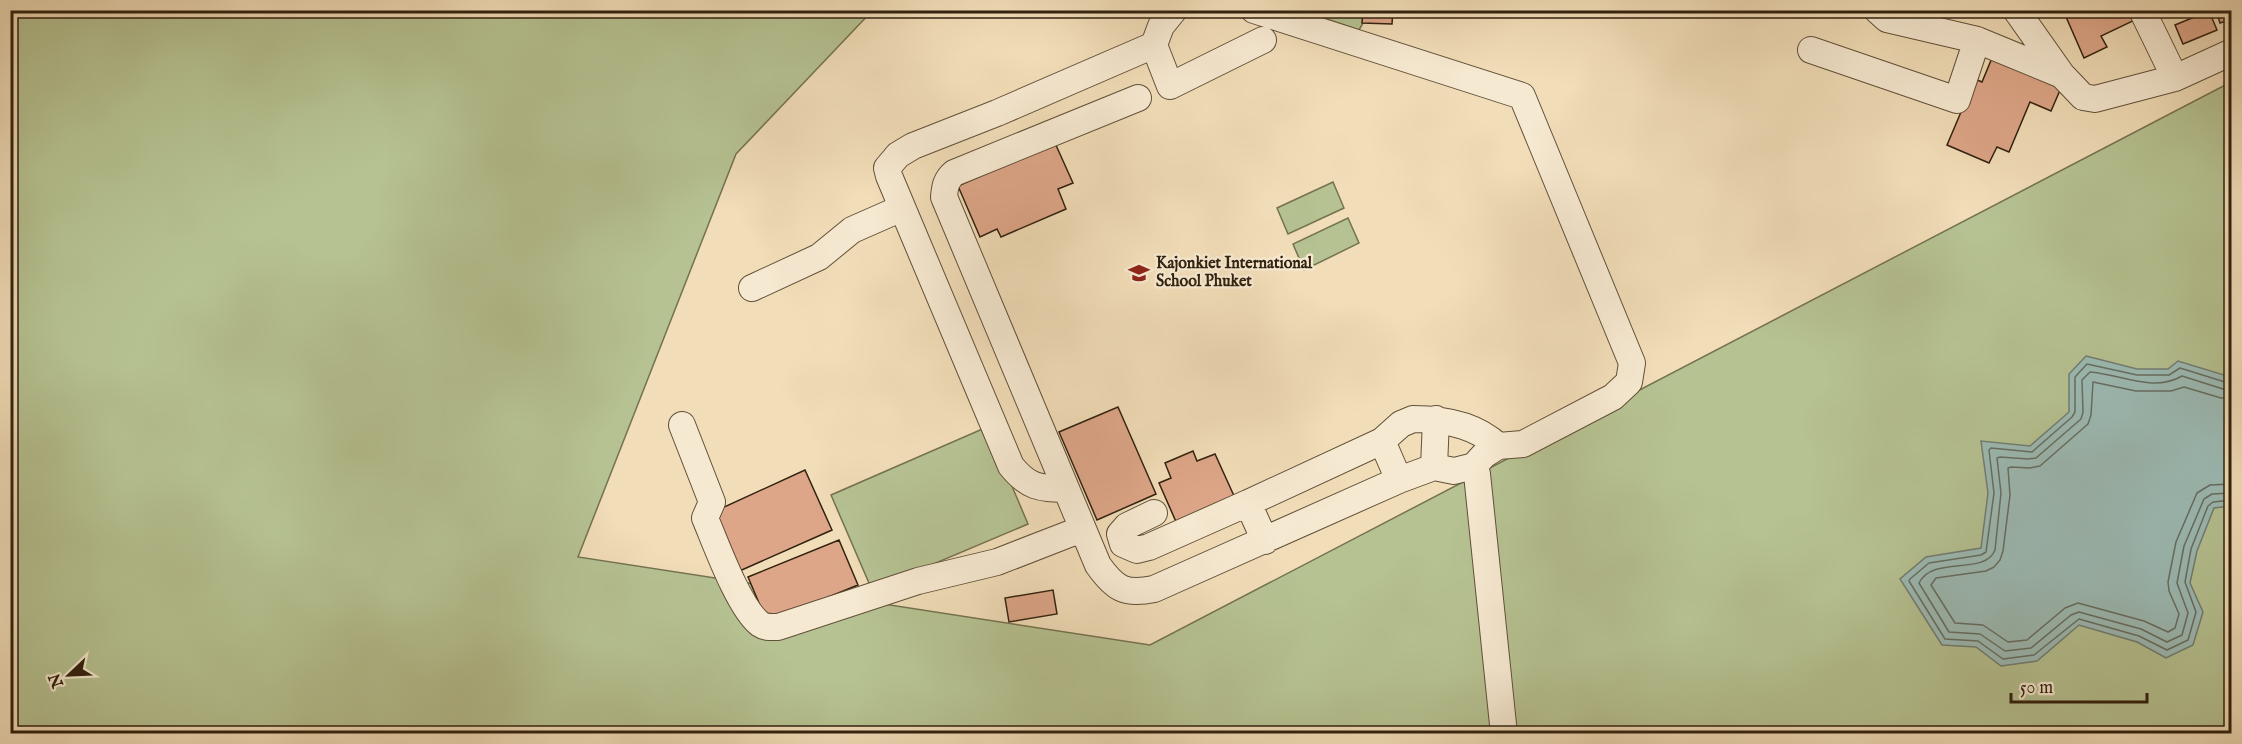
<svg xmlns="http://www.w3.org/2000/svg" width="2242" height="744" font-family="'IM FELL English',serif">
<style>
.green{fill:#b6c292;stroke:#747250;stroke-width:1.5}
.water{fill:#9cbbb5;stroke:#717d73;stroke-width:1.5}
.lines{fill:none;stroke-linecap:round;stroke-linejoin:round}
.shore{stroke:#666e62;stroke-width:1.5}
.building{fill:#dda688;stroke:#31210f;stroke-width:1.5}
.minor-casing{stroke:#615039;stroke-width:28}
.minor{stroke:#f6e9d1;stroke-width:26}
.labels{text-anchor:middle;dominant-baseline:central;stroke-width:4.5;stroke-linejoin:round;paint-order:stroke}
.poi-label{font-size:16px;font-weight:bold;fill:#31210f;stroke:#f6e9d1;text-anchor:start}
</style>
<rect width="100%" height="100%" fill="#f1ddb8"/>
<filter id="stains"><feTurbulence type="fractalNoise" baseFrequency=".00333" numOctaves="4"/><feColorMatrix values="0 0 0 0 .2 0 0 0 0 .09 0 0 0 0 .02 0 0 0 .5 -.17"/></filter>
<radialGradient id="worn" r=".72"><stop offset=".6" stop-color="#630" stop-opacity="0"/><stop offset="1" stop-color="#630" stop-opacity=".3"/></radialGradient>
<path class="green" d="M10,11H872L736,154L578,557L1150,645L2231,82V733H11Z
M1303,11H1370L1359,30Z
M1333,182L1344,208L1288,234L1277,208Z
M1348,218L1359,243L1304,270L1293,244Z
M987,427L1028,524L872,590L831,495Z"/>
<path class="water" d="M2086,356L2137,369H2168L2178,361L2227,376L2231,373V506L2214,508L2197,551L2190,583L2203,612L2193,645L2166,658L2137,642L2079,625L2037,661L2001,666L1976,647L1942,645L1900,579L1926,557L1981,548L1988,493L1981,441L2030,446L2069,412V374Z"/>
<g class="lines">
<path class="shore" d="M2232,381L2225,382L2180,368L2169,375H2137L2087,364L2075,377V412L2072,417L2032,452L1991,448L1989,450L1994,493L1986,552L1981,555L1929,563L1910,579L1909,581L1945,639L1978,641L2003,659L2034,655L2079,619L2139,636L2167,650L2188,640L2196,612L2185,582L2191,549L2208,506L2213,502L2232,500
M2232,389H2223L2182,376C2153,393 2120,374 2090,372L2082,380L2083,412L2081,419L2036,458L2028,459L2000,457L1997,458L2001,493L1995,550C1985,576 1933,555 1919,583L1949,632L1980,634L2005,651L2031,648L2071,615L2079,612L2141,629L2167,642L2182,635L2188,613L2177,583L2184,546L2204,499L2212,494L2232,493
M2232,398H2221L2184,387L2171,391H2136L2093,382L2091,415L2088,424L2040,466L2030,468L2011,467L2008,468L2010,495L2003,551L2000,560L1994,567L1986,571L1936,578L1931,585L1955,623L1983,625L2008,642L2027,640L2065,608L2078,603L2144,621L2168,632L2175,628L2179,614L2169,591L2168,582L2176,542L2197,493L2210,485L2232,484"/>
</g>
<path class="building" d="M1363,10H1393L1392,24L1362,23Z
M2063,10H2133L2137,19L2101,36L2107,47L2084,58Z
M2216,10H2232V19L2220,23Z
M2209,11L2217,30L2183,44L2175,25Z
M1992,58L2061,88L2051,111L2030,102L2009,152L1997,147L1989,163L1947,145L1975,79L1982,82Z
M1055,143L1073,183L1058,189L1066,209L1001,237L997,229L980,237L958,186Z
M1118,407L1156,494L1097,520L1059,432Z
M1193,451L1197,461L1215,454L1235,498L1177,524L1159,483L1171,478L1165,463Z
M805,470L832,530L735,573L709,514Z
M839,540L858,585L767,622L748,577Z
M1053,590L1057,614L1009,622L1005,598Z"/>
<g class="lines">
<defs>
<path id="minor" d="M1254,10L1522,96L1632,363L1629,382L1613,397L1523,444L1498,446
M1877,10L1887,19L1977,40
M2016,10L2062,75L2083,97L2095,99L2175,78
M2142,10L2175,78L2232,52
M1154,45L1170,86L1263,40
M1811,50L1957,100L1977,40L2062,75
M1138,98L954,173C946,180 945,186 944,197L1098,565C1115,589 1125,595 1154,589L1399,480
M752,288L819,257L852,230L902,208
M1413,419C1443,419 1476,425 1498,446L1484,455L1474,466L1454,471L1434,467L1399,480L1382,441L1401,424Z
M682,425L712,502L705,518C716,544 739,608 760,624C766,628 771,627 778,627L918,581L997,562L1082,529
M1474,466L1477,474L1504,734
M1434,467L1436,419
M1066,489C1039,488 1029,488 1011,466L889,176L887,168L898,155L913,146L997,113L1154,45L1161,26L1174,10
M1154,513L1127,526L1120,534L1123,544L1137,550L1149,547L1248,503
M1265,541L1248,503L1382,441"/>
</defs>
<use href="#minor" class="minor-casing"/>
<use href="#minor" class="minor"/>
</g>
<defs>
<symbol id="school-bare" viewBox="-9 -9 18 18"><path d="M0-5L7-2L0 1L-7-2ZM-4 1L0 2.5L4 1V4Q0 6-4 4Z" fill="#8f2418" stroke="#f6e9d1" stroke-width="2.5" paint-order="stroke"/></symbol>
</defs>
<g fill-rule="evenodd">
<use href="#school-bare" x="1124" y="258" width="30" height="30"/>
</g>
<g class="labels">
<g class="poi-label">
<text x="1156" y="264">Kajonkiet International<tspan x="1156" dy="18">School Phuket</tspan></text>
</g>
</g>
<rect width="2242" height="744" fill="none" stroke="#f1ddb8" stroke-width="36"/>
<rect x="12" y="12" width="2218" height="720" fill="none" stroke="#31210f" stroke-width="3"/>
<rect x="18" y="18" width="2206" height="708" fill="none" stroke="#31210f" stroke-width="1.5"/>
<g transform="translate(69 675) rotate(247)" stroke="#f6e9d1" stroke-width="4.5" paint-order="stroke">
<path d="M0-4.5L10 22L0 15L-10 22Z" fill="#31210f"/>
<text y="-9" font-size="16" font-weight="bold" text-anchor="middle" fill="#31210f">N</text>
</g>
<path d="M2011 693v9h136v-9" fill="none" stroke="#31210f" stroke-width="3"/>
<text x="2020" y="693" font-size="18" fill="#31210f" stroke="#f6e9d1" stroke-width="4.5" paint-order="stroke">50 m</text>
<rect width="100%" height="100%" filter="url(#stains)"/>
<rect width="100%" height="100%" fill="url(#worn)"/>
</svg>
